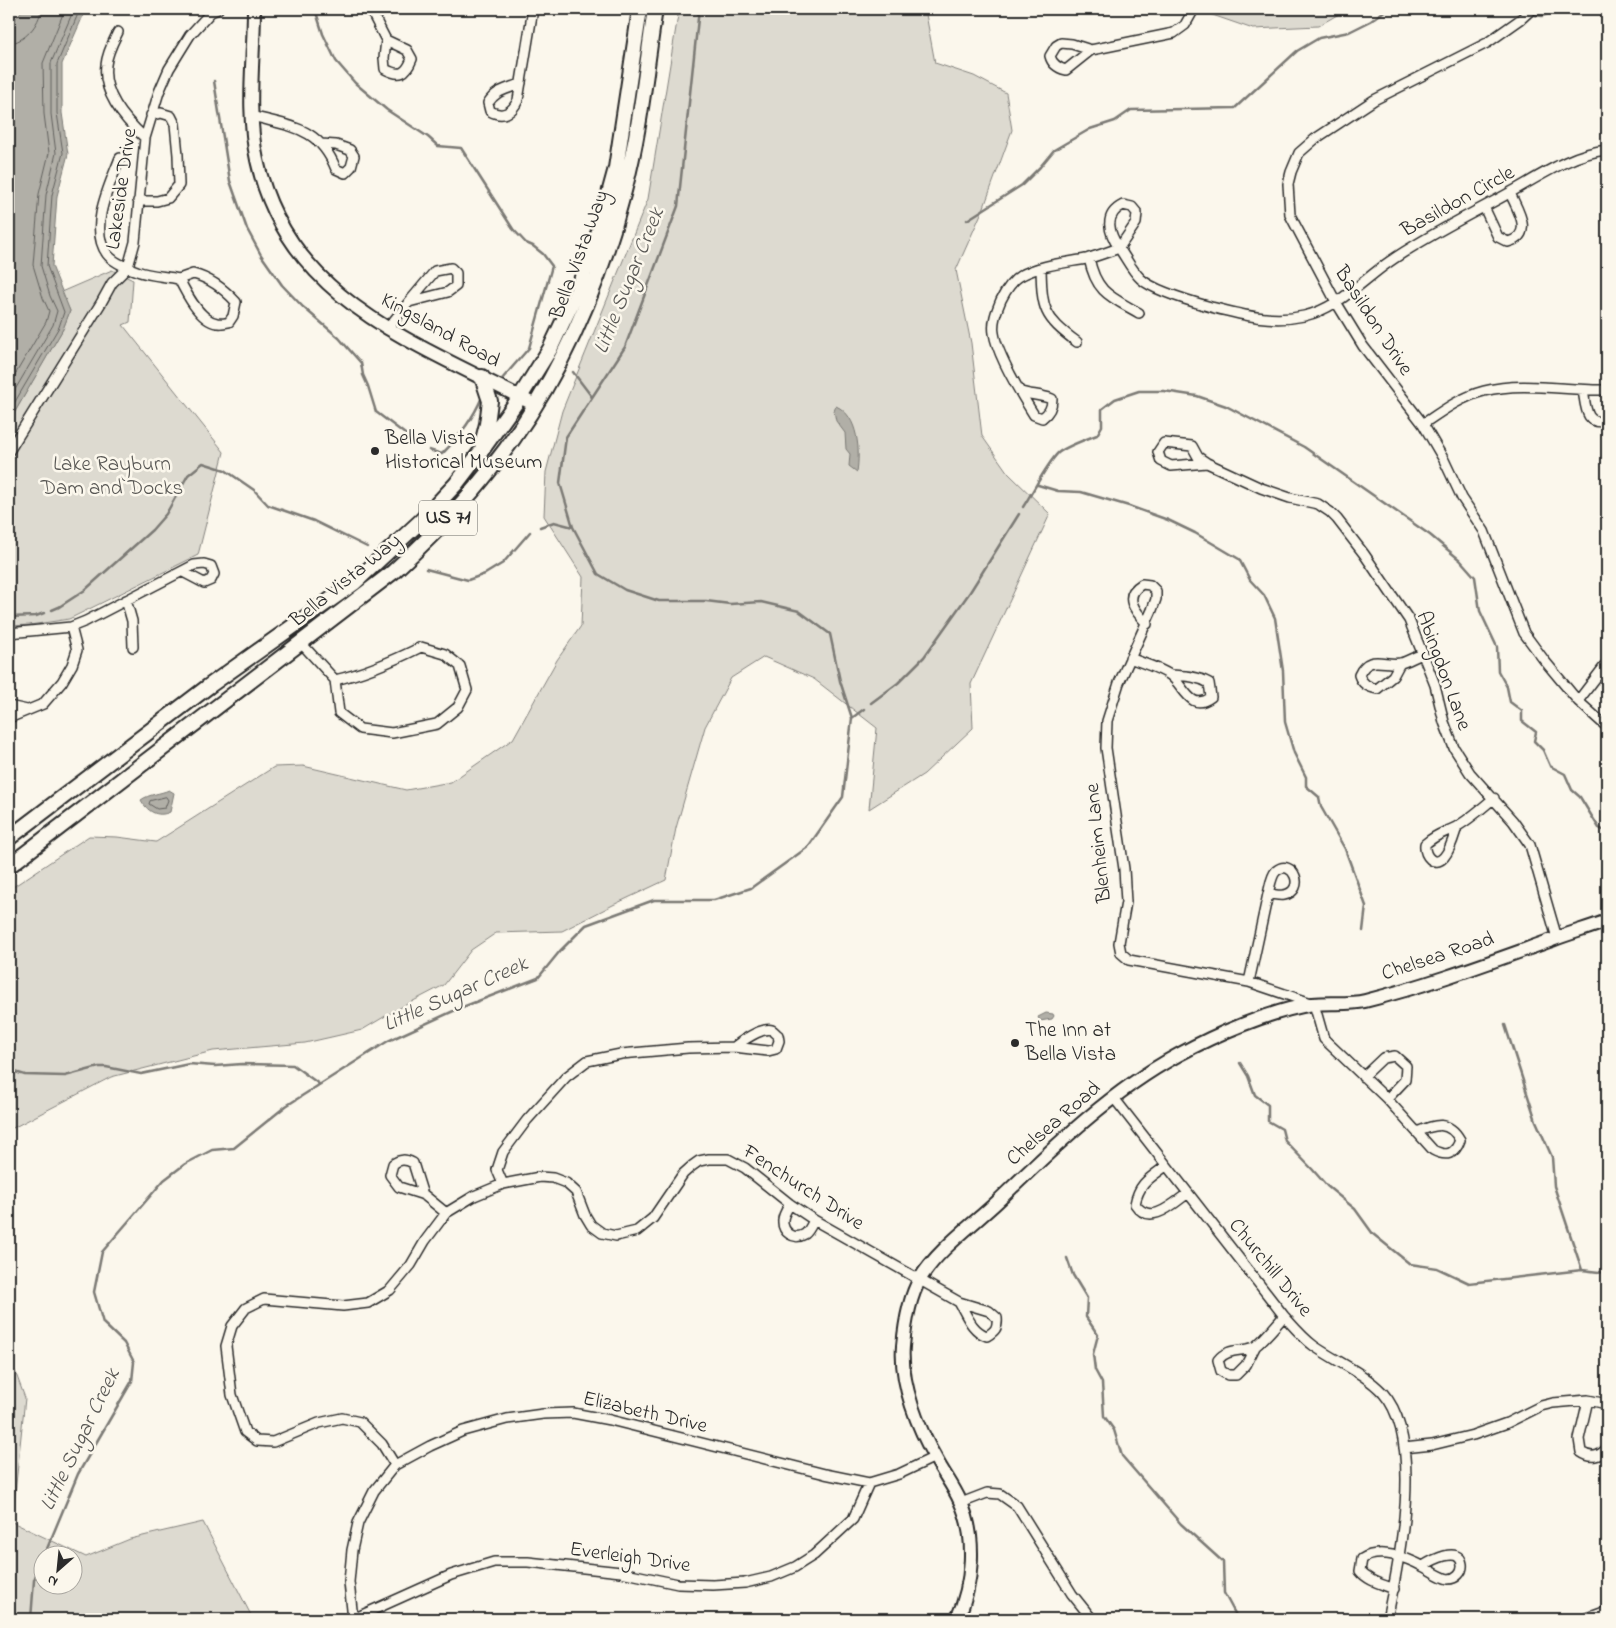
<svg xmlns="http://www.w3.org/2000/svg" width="1616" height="1628" font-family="'Indie Flower',sans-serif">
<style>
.green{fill:#dddad0;stroke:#84827e;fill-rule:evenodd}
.water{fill:#b1afa7;stroke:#7b7a75}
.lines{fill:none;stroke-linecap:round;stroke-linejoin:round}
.shore{stroke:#61605d;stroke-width:1}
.stream{stroke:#7b7a75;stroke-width:2.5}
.street-casing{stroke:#2b2b2b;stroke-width:12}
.secondary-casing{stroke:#2b2b2b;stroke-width:16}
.primary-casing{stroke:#2b2b2b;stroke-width:18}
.street{stroke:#fbf7ec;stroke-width:9}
.secondary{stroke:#fbf7ec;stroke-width:12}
.primary{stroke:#fbf7ec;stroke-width:14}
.poi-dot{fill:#2b2b2b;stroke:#fbf7ec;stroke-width:2}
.labels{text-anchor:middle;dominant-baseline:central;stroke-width:5;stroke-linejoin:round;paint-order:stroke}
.shield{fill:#fbf7ec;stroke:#696865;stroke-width:1}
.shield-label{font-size:20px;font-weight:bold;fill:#2b2b2b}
.street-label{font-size:21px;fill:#2b2b2b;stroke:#fbf7ec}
.poi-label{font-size:21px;fill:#2b2b2b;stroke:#fbf7ec;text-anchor:start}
.park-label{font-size:21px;fill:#585754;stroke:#fbf7ec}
.water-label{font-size:22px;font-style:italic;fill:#5a5956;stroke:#fbf7ec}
</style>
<rect width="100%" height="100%" fill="#fbf7ec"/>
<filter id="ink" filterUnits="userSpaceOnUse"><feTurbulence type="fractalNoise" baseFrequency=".02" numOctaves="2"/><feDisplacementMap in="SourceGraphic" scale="10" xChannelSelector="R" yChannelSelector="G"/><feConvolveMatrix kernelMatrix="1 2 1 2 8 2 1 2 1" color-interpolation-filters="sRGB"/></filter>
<g filter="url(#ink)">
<path class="green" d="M679,9H925L935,63L974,76L1006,93L1012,130L984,207L956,270L971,343L982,436L1008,473L1050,514L971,684L973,728L924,774L869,809L877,728L814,679L764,657L731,678L705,727L676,828L666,880L613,905L562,931L496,933L471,950L444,985L394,1011L362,1030L305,1043L213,1051L111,1077L9,1130V890L10,889L89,836L117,837L156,842L274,767L303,766L406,790L451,782L513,739L557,660L581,626L583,577L544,516L546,472L562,411L648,199Z
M1202,9H1352L1344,11L1318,26L1253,29L1201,11Z
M112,270L133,280L130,322L123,325L224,452L198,555L69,619L30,625L9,626V422L63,329L70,311L61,292Z
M9,1355L25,1398L12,1522L86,1557L130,1539L203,1522L253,1619H9ZM42,1556H72V1586H42Z"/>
<path class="water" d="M23,9H86L62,64V113L68,154L57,196L52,266L70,311L63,329L9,422V27Z
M836,406C859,416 860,452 857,472L849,466L850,454L846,449L845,433L836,421L834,411Z
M169,790L174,793L170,812C157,818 147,811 141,800C149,794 160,794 169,790Z
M1046,1013L1053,1014L1054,1016L1052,1019L1040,1021L1038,1017Z"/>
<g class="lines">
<path class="shore" d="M9,43C24,43 40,24 41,9
M9,385L46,322L49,311L43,298L33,265L39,194L49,153L44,114L43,63L65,9
M9,400L53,325L57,311L50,296L41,266L46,195L56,153L51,114V63L74,9
M9,412L59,327L64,312L47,266L52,195L63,153L57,113V64L80,9
M166,797L168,800L165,808L157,809L149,804L150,801Z"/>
<path class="stream" d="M315,9L323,34L336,61L355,83L387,110L428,137L438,146L461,148L513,229L526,243L533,246L543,254L552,266L529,348L502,379
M1502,9L1520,12
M1535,15L1542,16L1559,9
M214,81L230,181L247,229L261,255L282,285L303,307L339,338L361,363L363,375L368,386L376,412L417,443
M967,220L1022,185L1040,167L1054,150L1090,129L1115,121L1131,110L1235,108L1297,51L1319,38L1349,32L1371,21L1387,9
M573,372L592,397
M429,450L442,454C459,437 473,419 482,397
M1038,485L1058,491L1081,492L1129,506L1168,520L1195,533L1239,559L1250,580L1264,595L1275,618L1283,671L1285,722L1294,753L1306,777V786L1319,797L1321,807L1345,849L1366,906L1363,931
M1023,507C1033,492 1046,465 1058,453C1064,448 1089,438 1097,435L1102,426V409L1115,399L1139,391H1164L1197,396L1226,406L1304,447L1430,535L1460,560L1475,577L1480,611L1497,647L1498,671L1507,687L1510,702L1522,711V721L1536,732L1534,741L1543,750L1550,766L1565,774L1572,790L1580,797L1599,828L1607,832
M540,527L554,522L573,527
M426,569L468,580L485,574L503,563L530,532
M52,610L59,607L85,590L152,530L166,514L188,475L203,463L225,470L254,490L268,505L314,521L367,547
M9,617L36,616L44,613
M871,703L898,683L924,657L970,592L1019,514
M852,718L864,709
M1505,1025L1536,1121L1552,1157L1554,1186L1582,1270
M1240,1063L1248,1076L1255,1095L1268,1105V1121L1282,1129L1285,1141L1312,1169L1327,1186L1355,1209L1373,1234L1410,1264L1437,1268L1469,1283L1582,1270L1607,1273
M9,1070L25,1075L65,1076L99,1067H106L141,1074L189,1064L215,1066L242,1064L293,1065L319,1084
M1067,1258L1073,1275L1087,1298L1086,1317L1098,1335L1093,1354L1095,1370L1102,1383L1104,1416L1114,1430L1122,1456L1181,1524L1223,1562L1224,1593L1238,1619
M44,1556L78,1474L132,1381L134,1362L124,1343L103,1323L94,1292L102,1252L164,1180L185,1164L212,1150L234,1148L286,1106L388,1041L460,1008L538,978L560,951L586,925L654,900H714L751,888L808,847L843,797L852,718L840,681L830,634L799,611L761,602L730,604L706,601H659L625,590L598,574L573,527L560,483L566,437L625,347L678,206L699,9
M31,1619L34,1580L42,1559"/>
<defs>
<path id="street" d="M370,9L386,40L384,58L385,69C400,77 406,74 412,59L407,50L386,40
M1532,9L1521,19L1487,43L1374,100L1315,139L1299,153L1291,172L1288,184L1290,215L1336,302L1363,346L1423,424L1444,460L1462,498L1484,531L1524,633L1544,660L1578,701L1607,727
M118,32C113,42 107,53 106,65C102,94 125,120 145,138
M1091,50L1066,70C1058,68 1052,64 1050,56L1056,46L1061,43L1072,44L1091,50L1174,33L1185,25L1194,9
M521,83C507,90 497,89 488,103L490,111C503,118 512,113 518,100L533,9
M252,116C292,127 319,127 336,169L345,173L351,167L354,156L350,150L336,145L321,144
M120,158C110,184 88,228 107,254C113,262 128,268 137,271C150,276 165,276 179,279
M138,201H157L168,198L179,185L178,155L175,124L171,116L161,113L151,115
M1484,207L1498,237L1508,242C1535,235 1517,209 1510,193
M1089,258C1096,293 1111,297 1139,313
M451,268L456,273V286L448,292L409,302L435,271Z
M1041,268C1042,309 1043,317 1077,342
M193,274C209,278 225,290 236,302L233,316L229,322C225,323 221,324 217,323C200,321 186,293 179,279Z
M387,329L409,302
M1583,390C1586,407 1585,426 1607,421
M1021,392C1031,395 1042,395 1052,399C1052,408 1049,413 1042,418L1034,415C1022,396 997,354 994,333C992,321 997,310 1001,300C1005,292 1012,281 1020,276C1040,265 1064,263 1086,259C1097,256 1108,252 1119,248C1109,233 1103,215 1123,205L1132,207L1137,213L1136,223L1119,248C1126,258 1132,271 1141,279C1154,291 1193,302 1211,307C1242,315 1272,323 1304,316C1337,309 1363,280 1389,262C1428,235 1470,215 1511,192C1540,176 1573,153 1607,150
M1423,424C1442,411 1461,397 1484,391C1524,381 1566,391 1607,390
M9,451L101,303L112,283L128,267L135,242L145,138L159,92L169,69L190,35L211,12L218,9
M1207,463L1171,466L1161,461L1158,452L1164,443L1192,446L1198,457L1207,463L1261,488L1290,498L1318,504L1330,512L1337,519L1364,554L1409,620L1435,685L1444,722L1454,748L1470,773L1513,821L1530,845L1557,938
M126,600L132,621L133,647
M1147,624C1135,611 1122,596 1142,584L1150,585L1156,591V599L1152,610L1119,683L1107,721L1106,748L1124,869L1126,902L1119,943L1121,953L1129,960L1249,982L1314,1004L1324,1039L1387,1099L1433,1150C1446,1157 1455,1155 1460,1140C1449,1120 1435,1124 1417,1132
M9,633L71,627L86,621L194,565L204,564L211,566L214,574L211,580L204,583L183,572
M301,643L335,680
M421,647L445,654L460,666L467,690L458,707L437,724L392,733L360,729L339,713L335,680C365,673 393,661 421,647Z
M1130,658C1142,663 1160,668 1170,675C1184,685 1190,713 1211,697L1209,683C1197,676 1184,676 1170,675
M1400,663L1393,676L1377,689C1368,687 1362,684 1359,675C1369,653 1384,666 1401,663C1408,661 1416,656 1423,654
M1578,701L1607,663
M9,706L27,710
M9,718L43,704L62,682L72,665L77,650L71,627
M1457,827C1454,836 1451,849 1444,857C1434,868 1424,856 1425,844C1438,833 1442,834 1456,827C1469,820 1482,808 1494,798
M1249,982L1268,894C1273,894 1279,896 1284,895C1307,891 1293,857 1276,871C1271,876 1270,887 1268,894
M1363,1077L1383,1058L1395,1056L1406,1066L1405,1080L1387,1099
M1114,1098L1284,1316C1293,1326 1303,1338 1314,1346C1337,1362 1363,1372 1383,1393C1425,1440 1399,1563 1387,1619
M1166,1166C1150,1178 1139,1183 1135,1204C1150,1227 1173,1204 1188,1193
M503,1184L497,1170L503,1152L527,1120L566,1077L587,1061L621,1054L688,1048L734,1047L768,1051L776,1049L779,1041L778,1035C776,1034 774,1031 772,1030C762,1027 742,1041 734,1047
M424,1195L399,1187L390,1175L393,1164C400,1159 405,1159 413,1163L423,1195H424L446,1213
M790,1204C787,1209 783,1215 783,1220C782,1232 794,1241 805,1234C809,1231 812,1224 814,1220
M1255,1347L1246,1365L1236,1375H1228L1221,1371L1218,1360C1227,1348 1242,1352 1254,1347C1260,1344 1278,1323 1284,1316
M1588,1400L1579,1439L1581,1452C1591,1459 1600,1457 1607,1448
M1404,1448L1432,1445L1473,1435L1507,1423L1541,1406L1553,1403L1588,1400L1607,1404
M395,1465L382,1444L360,1422L342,1418L319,1423L273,1442L257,1441L245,1432L232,1395L226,1346L232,1326L246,1308L264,1299L343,1306L368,1303L390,1290L411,1265L425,1241L446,1213L474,1196L503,1184L540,1177L553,1178L566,1183L576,1192L585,1215L591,1225L602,1233L616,1236L637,1231L653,1218L683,1174L692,1166L699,1161L709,1159H728L745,1168L790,1204L814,1220L959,1302C967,1316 972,1331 987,1336C995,1331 998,1328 997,1318L989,1311L959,1302
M961,1503L987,1493L1000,1494L1017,1506L1072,1594L1092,1619
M1394,1589C1382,1584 1368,1581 1360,1571L1362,1559C1379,1547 1408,1558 1424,1567C1432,1571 1439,1577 1448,1579C1456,1579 1463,1572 1462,1564C1459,1545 1431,1561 1423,1566
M353,1619L349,1582L352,1550L358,1523L374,1491L395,1465L430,1446L463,1431L507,1419L543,1414L573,1413L610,1420L825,1474L869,1483L899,1474L935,1457
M353,1619L451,1575L494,1562H528L621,1572L678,1584L713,1585L745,1583L771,1577L795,1567L814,1555L853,1519L869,1483
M1585,1619L1607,1611"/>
<path id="secondary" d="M254,9C254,58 246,111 257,160C288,303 421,344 535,405
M957,1619C973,1585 977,1536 960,1501C954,1487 944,1474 937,1461C918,1428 900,1384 903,1346C905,1324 909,1298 920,1279C937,1250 974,1224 998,1201C1053,1148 1110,1092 1178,1055C1216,1034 1270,1011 1313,1004C1330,1002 1348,1005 1365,1001C1429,985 1490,962 1552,940C1570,933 1589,928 1607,921"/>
<path id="primary" d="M482,444L487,424L490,401L482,377
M9,838L209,686L354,583L423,519L456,484L479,454L520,397L550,349L576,294L598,234L616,168L640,9
M9,866L393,572C427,541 460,508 489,471C555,389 598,292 624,191C640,132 646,69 655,9"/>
</defs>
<use href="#street" class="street-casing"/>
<use href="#secondary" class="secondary-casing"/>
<use href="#primary" class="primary-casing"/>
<use href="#street" class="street"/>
<use href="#secondary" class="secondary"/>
<use href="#primary" class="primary"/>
</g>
</g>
<g class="poi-dot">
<circle cx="375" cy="451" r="5"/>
<circle cx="1015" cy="1043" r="5"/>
</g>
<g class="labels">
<rect class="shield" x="419" y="500.5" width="58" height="35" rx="4"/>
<g class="shield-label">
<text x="448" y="518">US 71</text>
</g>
<g class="street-label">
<text transform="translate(122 189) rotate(-82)">Lakeside Drive</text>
<text transform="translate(1458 202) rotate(-29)">Basildon Circle</text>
<text transform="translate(580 255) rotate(-70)">Bella Vista Way</text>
<text transform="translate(1373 321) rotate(57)">Basildon Drive</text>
<text transform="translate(440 331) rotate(29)">Kingsland Road</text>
<text transform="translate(346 581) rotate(-39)">Bella Vista Way</text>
<text transform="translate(1443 671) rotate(70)">Abingdon Lane</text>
<text transform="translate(1099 843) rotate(-96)">Blenheim Lane</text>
<text transform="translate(1438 957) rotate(-18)">Chelsea Road</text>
<text transform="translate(1054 1124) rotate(-41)">Chelsea Road</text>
<text transform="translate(803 1188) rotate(33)">Fenchurch Drive</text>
<text transform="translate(1270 1268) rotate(51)">Churchill Drive</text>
<text transform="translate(645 1413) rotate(13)">Elizabeth Drive</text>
<text transform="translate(630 1558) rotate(8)">Everleigh Drive</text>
</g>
<g class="poi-label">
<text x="385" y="439">Bella Vista<tspan x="385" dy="24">Historical Museum</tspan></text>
<text x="1025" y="1031">The Inn at<tspan x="1025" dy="24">Bella Vista</tspan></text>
</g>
<g class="park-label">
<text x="112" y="465">Lake Rayburn<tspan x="112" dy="24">Dam and Docks</tspan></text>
</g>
<g class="water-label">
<text transform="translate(630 281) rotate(-68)">Little Sugar Creek</text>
<text transform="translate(456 995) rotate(-24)">Little Sugar Creek</text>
<text transform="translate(81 1440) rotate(-64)">Little Sugar Creek</text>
</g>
</g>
<rect width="1616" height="1628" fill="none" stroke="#fbf7ec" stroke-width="30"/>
<rect x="15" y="15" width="1586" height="1598" fill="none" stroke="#2b2b2b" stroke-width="2" filter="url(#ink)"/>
<g transform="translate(58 1570) rotate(207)"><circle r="24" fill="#fbf7ec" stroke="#a8a59f"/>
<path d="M0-4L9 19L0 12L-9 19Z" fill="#2b2b2b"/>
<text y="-8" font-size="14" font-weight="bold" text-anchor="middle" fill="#2b2b2b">N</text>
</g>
</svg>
